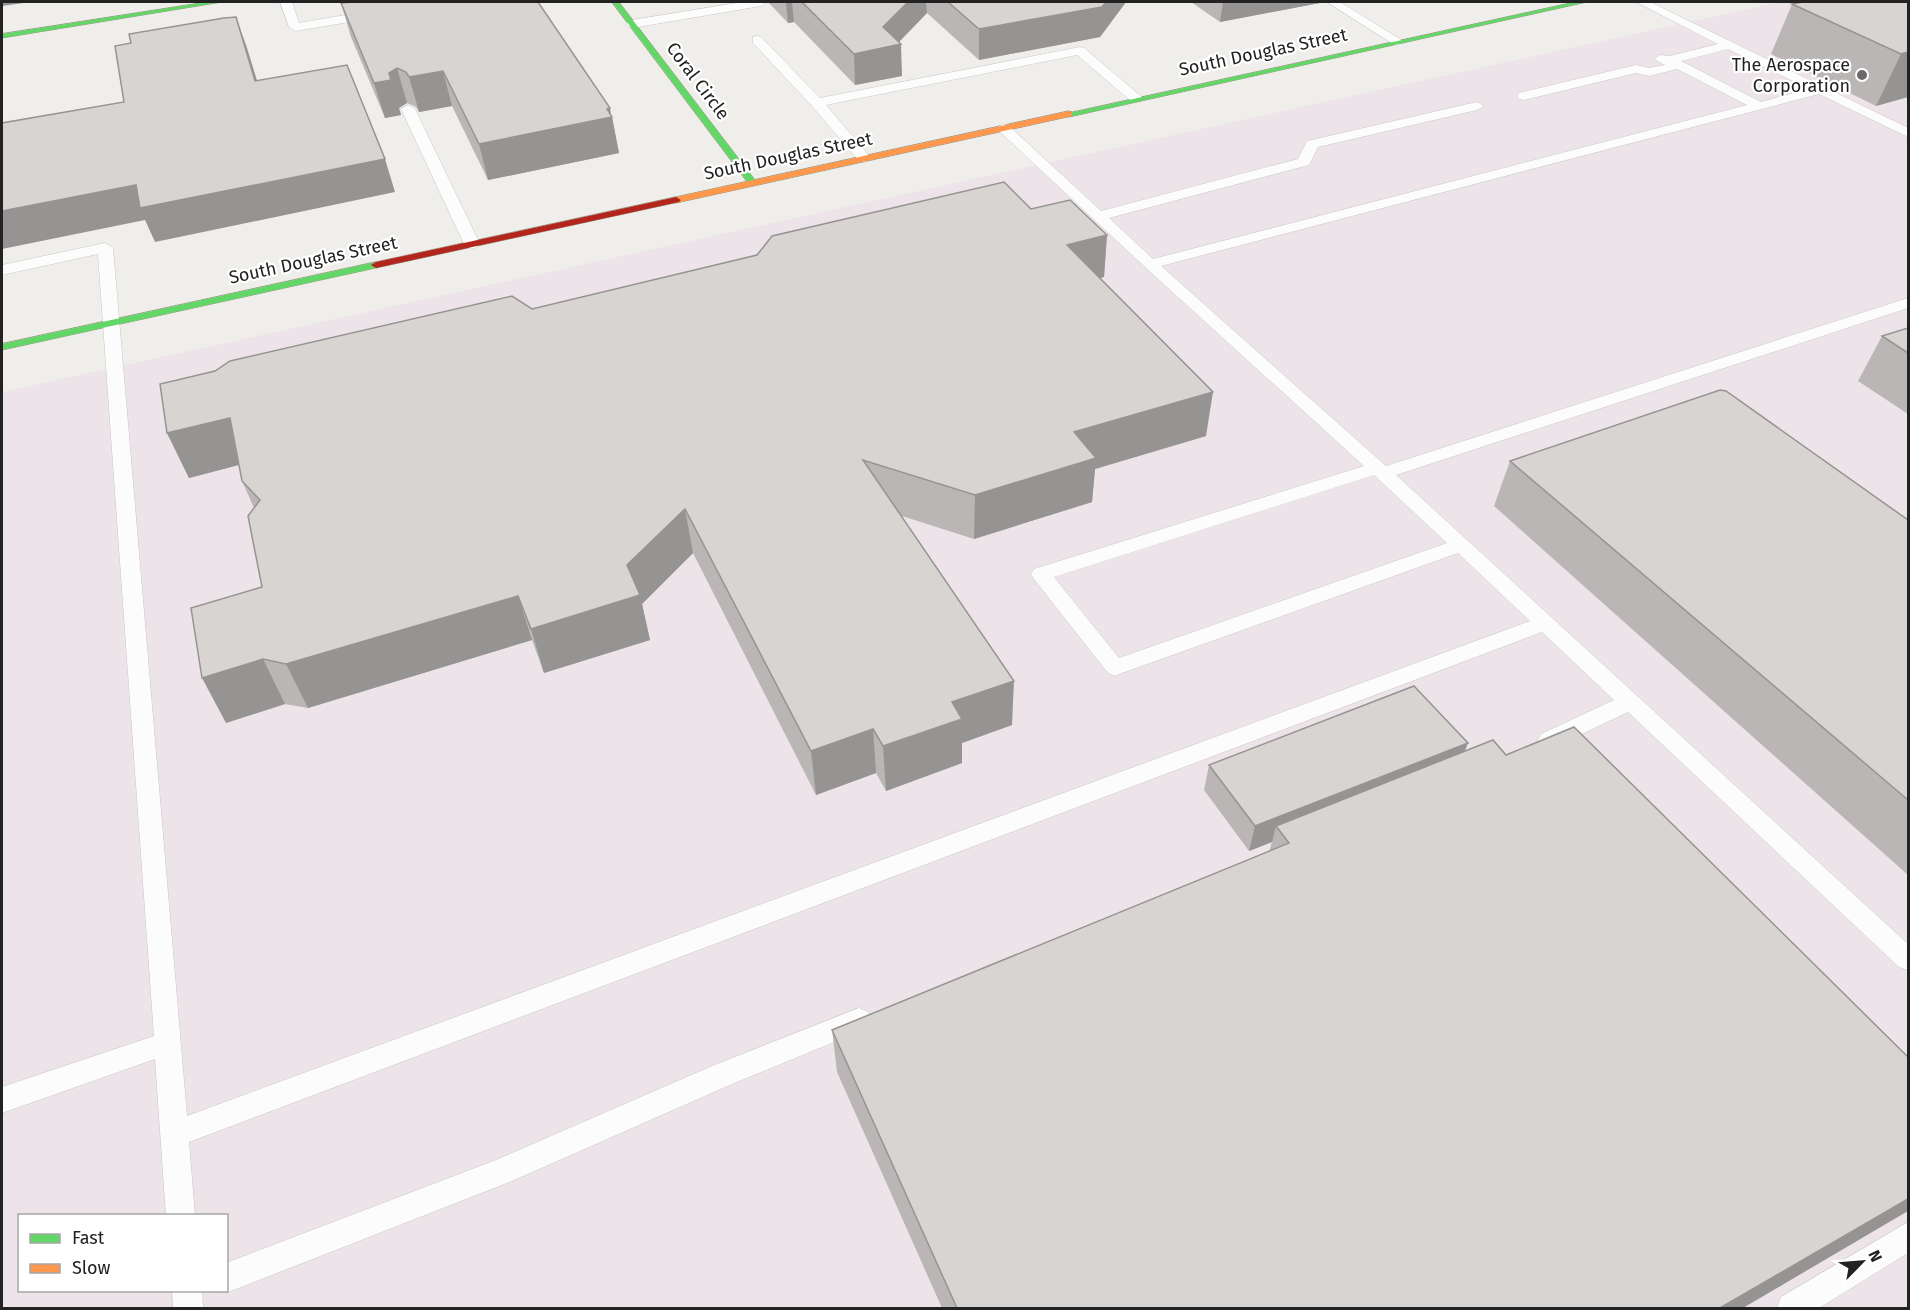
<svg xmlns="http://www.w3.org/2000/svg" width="1910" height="1310" font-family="'Fira Sans',sans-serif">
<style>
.industrial{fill:#ede4e9;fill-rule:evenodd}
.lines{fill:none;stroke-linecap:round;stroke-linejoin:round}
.lane-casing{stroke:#c9c8c7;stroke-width:1}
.fast-casing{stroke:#999a82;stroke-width:1}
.slow-casing{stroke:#999a82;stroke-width:1}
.jam-casing{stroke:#999a82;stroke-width:1}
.lane{fill:#fdfcfc;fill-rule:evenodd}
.fast{fill:#63d668;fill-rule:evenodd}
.slow{fill:#ff974d;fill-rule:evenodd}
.jam{fill:#b3261e;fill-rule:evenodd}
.wall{fill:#b9b6b5}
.shaded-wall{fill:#969493}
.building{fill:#d7d4d2;stroke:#969493;stroke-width:1.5}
.poi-dot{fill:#6a6968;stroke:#fff;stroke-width:2}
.labels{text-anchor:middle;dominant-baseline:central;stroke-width:4.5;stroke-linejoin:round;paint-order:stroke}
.far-street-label{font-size:18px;fill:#222;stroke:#fff}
.far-poi-label{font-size:18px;fill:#222;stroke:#fff;text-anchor:end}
</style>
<rect width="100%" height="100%" fill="#f0eeeb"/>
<path class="industrial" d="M1780,2H1908V1308H2V392ZM20,1216H226V1290H20Z"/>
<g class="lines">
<defs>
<path id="lane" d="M280,2H292L299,23L374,10L380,14L374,18L295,31L289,27Z
M743,2H767L761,6L632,28L626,24L632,20Z
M1327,2H1340L1403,41L1397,45L1393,44Z
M1636,2H1650L1908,128V137L1819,94L1161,266L1386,466L1908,298V308L1396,475L1908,944V970L1899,967L1628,712L1557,746L1549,748L1541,746L1538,740L1541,734L1614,700L1542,632L189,1142L195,1216H166L155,1059L2,1113V1087L154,1036L98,254L2,275V265L105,243L113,248L187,1116L1530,621L1458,553L1122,673L1115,676L1108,673L1034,579L1031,574L1034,569L1364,466L1145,267L996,128L1003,124L1008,125L1101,211L1298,159L1307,141L1477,102L1484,106L1477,110L1318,147L1309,165L1109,218L1153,259L1747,105L1677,69L1649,76L1636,73L1524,100L1519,99L1517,96L1519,93L1636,65L1649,68L1665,65L1654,59L1660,55L1670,56L1718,44ZM1728,49L1809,89L1761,102L1681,61ZM1374,475L1447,543L1119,658L1054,577Z
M757,36L761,37L820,98L1080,47L1084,48L1143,98L1141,101H1131L1077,55L826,105L871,158L864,162L859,161L812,106L753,43V37Z
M408,105L415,109L480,244L477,247L472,249L464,244L401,109Z
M859,1008L868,1012L872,1020L868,1028L732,1084L512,1181L226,1293L220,1290H226V1263L496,1160L712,1066Z
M1908,1222V1253L1819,1308H1777L1781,1297Z
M172,1290H202L203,1308H173Z"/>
<path id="fast" d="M207,2H222L2,38V34Z
M612,2H619L755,180V184H749Z
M1575,2H1587L1069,117L1065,114Z
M376,262L381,265L380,267L2,350V344Z"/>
<path id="slow" d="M1069,111L1072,112V116L676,203L671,200L676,197Z"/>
<path id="jam" d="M676,197L681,200L679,202L376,268L371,265L376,262Z"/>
</defs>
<use href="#lane" class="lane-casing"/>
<use href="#fast" class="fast-casing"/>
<use href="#slow" class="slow-casing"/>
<use href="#jam" class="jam-casing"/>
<use href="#lane" class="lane"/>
<use href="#fast" class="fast"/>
<use href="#slow" class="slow"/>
<use href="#jam" class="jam"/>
</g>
<path class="wall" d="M768,2H1126L1100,37L979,60L927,13L899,42L902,76L855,85L794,22L788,23L769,3Z
M1191,2H1325L1220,22Z
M1908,2V97L1876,106L1771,54L1792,4Z
M341,3L610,108L611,115L612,117L619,153L488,180L452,106L419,112L416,107L407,103L399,108L401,115L385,118L351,37Z
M1031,209L1107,235L1104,277L1100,278L1206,436L1095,469L1092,502L974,539L902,516L1012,725L962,743V763L886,791L876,773L816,795L693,553L642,604L650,640L544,673L532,640L308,708L285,704L226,723L262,587L254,508L242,481L239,465L189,478L167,433L532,309Z
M1908,328V414L1858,381L1882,336Z
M1510,461L1908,520V875L1494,506Z
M1465,751L1743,1308H942L837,1072L832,1030L1269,852L1272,842L1249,851L1204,790L1209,765Z"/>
<path class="shaded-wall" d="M2,2H31L2,6Z
M786,2H792L794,22L788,23Z
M908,2H926L927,13L896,45L901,44L902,76L855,85L854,54L883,27Z
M1106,2H1126L1100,37L979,60V29Z
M1223,2H1325L1220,22Z
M236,17L247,48L267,113L255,81Z
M1908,52V97L1876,106L1901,54Z
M397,68L407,103L399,108L401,115L385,118L374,83Z
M443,71L452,106L419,112L409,77Z
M610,108L611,118L612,117L619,153L488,180L479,144Z
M385,159L395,192L155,242L145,220L2,249V211L136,185Z
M1107,235L1104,277L1064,287L1067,245Z
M1213,392L1206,436L1095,469L1092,502L974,539L975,495L1074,432Z
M230,418L250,462L189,478L167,433Z
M685,509L693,553L642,604L650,640L544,673L531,629L627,565Z
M518,596L532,640L308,708L286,664Z
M263,659L285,704L226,723L202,678Z
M1014,681L1012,725L962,743V763L886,791L883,746L952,702Z
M873,729L876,773L816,795L811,751Z
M1468,743L1458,769L1276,826L1272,842L1249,851L1255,826Z
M1908,1199V1211L1743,1308H1720Z"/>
<path class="building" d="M352,2H538L610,108L607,109L612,117L479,144L443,71L409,77L406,72L397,68L389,73L391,80L374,83L341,3Z
M802,2H908L883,27L901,44L854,54Z
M948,2H1106L1102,7L979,29Z
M1803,2H1908V52L1901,54L1792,4Z
M236,17L255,81L347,65L385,159L140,208L136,185L2,211V123L124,102L115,46L131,43L129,34L224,18Z
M1004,182L1031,209L1070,200L1107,235L1067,245L1213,392L1074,432L1096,458L975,495L863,460L1014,681L952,702L962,719L883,746L873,729L811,751L685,509L627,565L640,595L531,629L518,596L286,664L263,659L202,678L191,608L262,587L248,516L260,500L242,481L230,418L167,433L160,384L215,371L230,361L512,296L532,309L757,255L772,236Z
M1908,328V353L1882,336Z
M1720,390L1726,391L1908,520V800L1510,461Z
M1414,686L1468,743L1255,826L1209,765Z
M1574,727L1908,1057V1199L1720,1308H957L832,1030L1289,843L1276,826L1493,740L1506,755Z"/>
<circle class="poi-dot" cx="1862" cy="75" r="6"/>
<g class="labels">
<g class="far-street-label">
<text transform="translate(1263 52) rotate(-12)">South Douglas Street</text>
<text transform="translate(698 81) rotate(53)">Coral Circle</text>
<text transform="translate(788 156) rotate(-12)">South Douglas Street</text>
<text transform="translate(313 260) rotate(-12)">South Douglas Street</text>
</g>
<g class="far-poi-label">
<text x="1850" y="65">The Aerospace<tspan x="1850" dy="21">Corporation</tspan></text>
</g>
</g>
<rect width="1910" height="1310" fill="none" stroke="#222222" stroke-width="6"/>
<rect x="18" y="1214" width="210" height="78" fill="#ffffff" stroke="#a7a7a7" stroke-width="1.5"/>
<rect x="30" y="1234" width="30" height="9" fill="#63d668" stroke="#a7a7a7" stroke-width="1.5"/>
<text x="72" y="1244" font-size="18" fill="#222222">Fast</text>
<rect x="30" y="1264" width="30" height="9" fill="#ff974d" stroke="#a7a7a7" stroke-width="1.5"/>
<text x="72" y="1274" font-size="18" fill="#222222">Slow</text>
<g transform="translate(1862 1262) rotate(65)" stroke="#ffffff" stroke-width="4.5" paint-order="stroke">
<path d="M0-4.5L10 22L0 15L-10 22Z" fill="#222222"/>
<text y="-9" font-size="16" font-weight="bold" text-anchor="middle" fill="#222222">N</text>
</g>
</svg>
